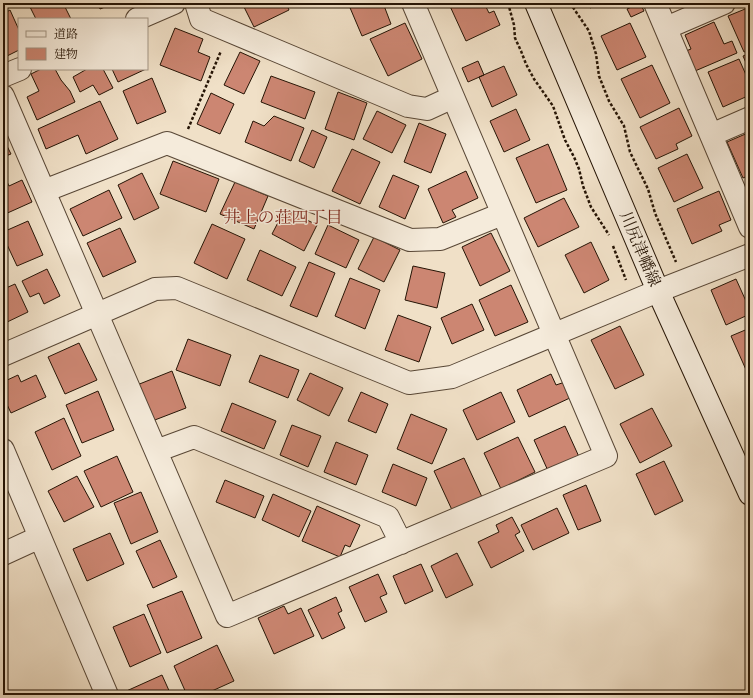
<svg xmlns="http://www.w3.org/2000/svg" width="753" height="698" font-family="'Libre Bodoni','Noto Serif JP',serif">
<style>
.building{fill:#cc8672;stroke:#251405}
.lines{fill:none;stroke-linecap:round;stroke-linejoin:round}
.minor-casing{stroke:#584736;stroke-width:24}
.tertiary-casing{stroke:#584736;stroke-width:24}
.secondary-casing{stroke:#251405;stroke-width:24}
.path{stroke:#251405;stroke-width:2.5;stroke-dasharray:3 2;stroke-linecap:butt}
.minor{stroke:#f5ebdb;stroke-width:22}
.tertiary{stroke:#f5ebdb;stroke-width:22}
.secondary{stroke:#f5ebdb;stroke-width:22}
.labels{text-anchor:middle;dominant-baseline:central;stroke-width:3;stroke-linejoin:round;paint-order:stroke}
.street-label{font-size:16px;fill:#251405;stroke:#f5ebdb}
.neighbourhood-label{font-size:17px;fill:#7a1f14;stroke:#f5ebdb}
</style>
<rect width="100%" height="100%" fill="#f0e0c7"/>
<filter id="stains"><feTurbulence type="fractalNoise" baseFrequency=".005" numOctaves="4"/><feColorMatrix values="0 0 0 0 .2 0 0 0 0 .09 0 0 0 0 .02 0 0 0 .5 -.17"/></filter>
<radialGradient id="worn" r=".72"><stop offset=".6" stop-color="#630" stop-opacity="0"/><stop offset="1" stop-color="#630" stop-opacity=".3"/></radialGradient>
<path class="building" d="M28,3H63L71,19H36Z
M98,3H115L100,9Z
M242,3H286L289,10L254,27Z
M348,3H383L391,24L362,36Z
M451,3H484L489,13L494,11L500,25L466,41L449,4Z
M588,3H602L590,8Z
M640,3L644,11L631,17L627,9Z
M750,7V50L744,52L728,16Z
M10,10L19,30V50L7,56L3,54V14Z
M714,22L724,44L732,41L737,53L695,71L686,51L691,49L685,35Z
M405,23L422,59L388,76L370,39Z
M630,23L646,57L617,70L601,36Z
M175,28L203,39L198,52L210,57L201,81L160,65Z
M240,52L260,61L244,94L224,85Z
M750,53V72L743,56Z
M739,59L750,84V95L723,107L708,72Z
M478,61L484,75L468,82L462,68Z
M652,65L670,103L640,118L621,79Z
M504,66L517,95L492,107L479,77Z
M41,69H55L61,80L70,91L75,102L37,120L27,97L39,91L31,74Z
M87,69H103L113,88L99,95L93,85L80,92L73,77Z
M112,69H146L118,82Z
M271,76L315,92L305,119L261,102Z
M152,78L166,112L137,124L123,91Z
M338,92L367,103L354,140L325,129Z
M211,93L234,104L220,134L197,124Z
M100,101L118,139L86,154L78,135L46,149L38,129Z
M679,108L692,136L676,144L678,149L656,159L640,127Z
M516,109L530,140L504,152L490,121Z
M377,111L406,125L392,153L363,139Z
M274,116L304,128L291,161L245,142L253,121L264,126Z
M419,123L446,134L431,173L404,162Z
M312,130L327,137L314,168L299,161Z
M750,132V175L743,178L727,142Z
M3,138L11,154L3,157Z
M548,144L567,190L536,203L516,158Z
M352,149L380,162L360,204L332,191Z
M687,154L703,188L674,202L658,168Z
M173,161L219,179L206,212L160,194Z
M466,171L478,198L452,210L456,217L443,223L428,189Z
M3,173L9,186L22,180L32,202L3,215Z
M142,173L159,208L134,220L118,185Z
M393,175L419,186L405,219L379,207Z
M750,181V195L745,184Z
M235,182L268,196L254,229L220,214Z
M109,190L122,218L83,236L70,209Z
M719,191L731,220L719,225L722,231L692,244L677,209Z
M564,198L579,227L538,247L524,218Z
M285,209L317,225L304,251L272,234Z
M28,221L43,255L17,266L3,236V232Z
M212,224L245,239L227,279L194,263Z
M328,225L359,240L346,268L315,254Z
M120,228L136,262L103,277L87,243Z
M491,233L510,271L480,286L462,247Z
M374,237L400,250L384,282L358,269Z
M591,242L609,280L584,293L565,255Z
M260,250L296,267L282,296L247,280Z
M309,262L335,273L317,317L290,306Z
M413,266L445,273L437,308L405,300Z
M47,269L60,296L44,304L39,293L30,297L22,281Z
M350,278L380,290L365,329L335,316Z
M736,279L750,310V314L726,325L711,290Z
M3,282L6,288L15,284L28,312L3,324Z
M511,285L528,322L495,336L479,300Z
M472,304L484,330L452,344L441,318Z
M398,315L431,327L419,362L385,350Z
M620,326L644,375L615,389L591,340Z
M750,328V371L747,372L731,336Z
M188,339L231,355L220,386L176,370Z
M79,343L97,380L65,394L48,357Z
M260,355L299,370L288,398L249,382Z
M172,371L186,408L147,423L132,387Z
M310,373L343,388L329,416L297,400Z
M551,374L556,385L565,382L572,397L529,417L517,390Z
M18,375L21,382L36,375L46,397L11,413L3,396V382Z
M98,391L114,430L82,443L66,405Z
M361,392L388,404L376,433L348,421Z
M501,392L515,422L477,440L463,410Z
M232,403L276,421L264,449L221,431Z
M652,408L672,446L640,463L620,424Z
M411,414L447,429L432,464L397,449Z
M64,418L81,456L52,470L35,432Z
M292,425L321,436L308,467L280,455Z
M565,426L580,459L549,473L534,440Z
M518,437L535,472L501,489L484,453Z
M336,442L368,455L356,485L324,472Z
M117,456L133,492L101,507L84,471Z
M464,458L482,497L452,510L434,471Z
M664,461L683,501L655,515L636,474Z
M393,464L427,478L416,506L382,492Z
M77,476L94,507L64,522L48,491Z
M225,480L264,496L255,518L216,502Z
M586,485L601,521L578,530L563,495Z
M141,492L158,532L131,544L114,503Z
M273,494L311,511L299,537L262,520Z
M317,506L360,525L350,547L345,545L340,557L302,541Z
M557,508L569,533L533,550L521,525Z
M512,517L520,532L515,535L524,551L491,568L478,542L499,532L496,525Z
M110,533L124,564L87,581L73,549Z
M160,540L177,577L153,588L136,551Z
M457,553L473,585L446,598L431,566Z
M421,564L433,591L405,604L393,576Z
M378,574L387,594L380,597L387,612L365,622L349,587Z
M182,591L202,638L167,653L147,605Z
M336,597L342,611L338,613L345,628L322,639L308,610Z
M284,606L288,614L301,608L314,636L274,654L258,618Z
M144,614L161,653L130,667L113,627Z
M217,645L234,681L203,695H187L174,666Z
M162,675L171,695H123L122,693Z"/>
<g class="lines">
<defs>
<path id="minor" d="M196,3L201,19L408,106L427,109L453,97
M655,3L750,227
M137,19L174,3
M666,28L724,3
M3,76L20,69
M3,96L227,616L606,456L413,3
M711,135L750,118
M44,191L167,143L410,240L440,239L502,214
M3,450L107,695
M156,451L194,437L388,517L401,543
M3,554L40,537"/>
<path id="tertiary" d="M3,355L155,289L177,288L409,383L452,377L658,291L750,255"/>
<path id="secondary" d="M536,3L658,291L750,494"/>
</defs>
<use href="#minor" class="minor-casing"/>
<use href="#tertiary" class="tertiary-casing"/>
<use href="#secondary" class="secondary-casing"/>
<path class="path" d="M508,3L514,25L515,38L521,51L526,64L534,79L553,106L565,140L574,157L579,169L583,186L591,207L609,235
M570,3L589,31L596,54L599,76L609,101L624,126L630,152L648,189L655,213L676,262
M188,129L221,51
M613,246L626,280"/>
<use href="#minor" class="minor"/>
<use href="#tertiary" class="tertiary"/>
<use href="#secondary" class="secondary"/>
</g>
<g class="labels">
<g class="street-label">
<text transform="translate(640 249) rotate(67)">川尻津幡線</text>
</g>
<g class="neighbourhood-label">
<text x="283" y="218">井上の荘四丁目</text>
</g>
</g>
<rect width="753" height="698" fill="none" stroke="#f0e0c7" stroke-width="16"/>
<rect x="4" y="4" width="745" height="690" fill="none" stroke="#251405" stroke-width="2"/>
<rect x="8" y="8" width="737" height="682" fill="none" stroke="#251405"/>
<rect x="18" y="18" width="130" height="52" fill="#f5ebdb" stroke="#a29585"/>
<rect x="26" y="31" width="20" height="6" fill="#f5ebdb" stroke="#a29585"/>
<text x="54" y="38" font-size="12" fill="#251405">道路</text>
<rect x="26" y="48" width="20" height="12" fill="#cc8672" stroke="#a29585"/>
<text x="54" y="58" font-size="12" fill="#251405">建物</text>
<rect width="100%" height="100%" filter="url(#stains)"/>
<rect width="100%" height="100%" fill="url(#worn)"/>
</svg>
